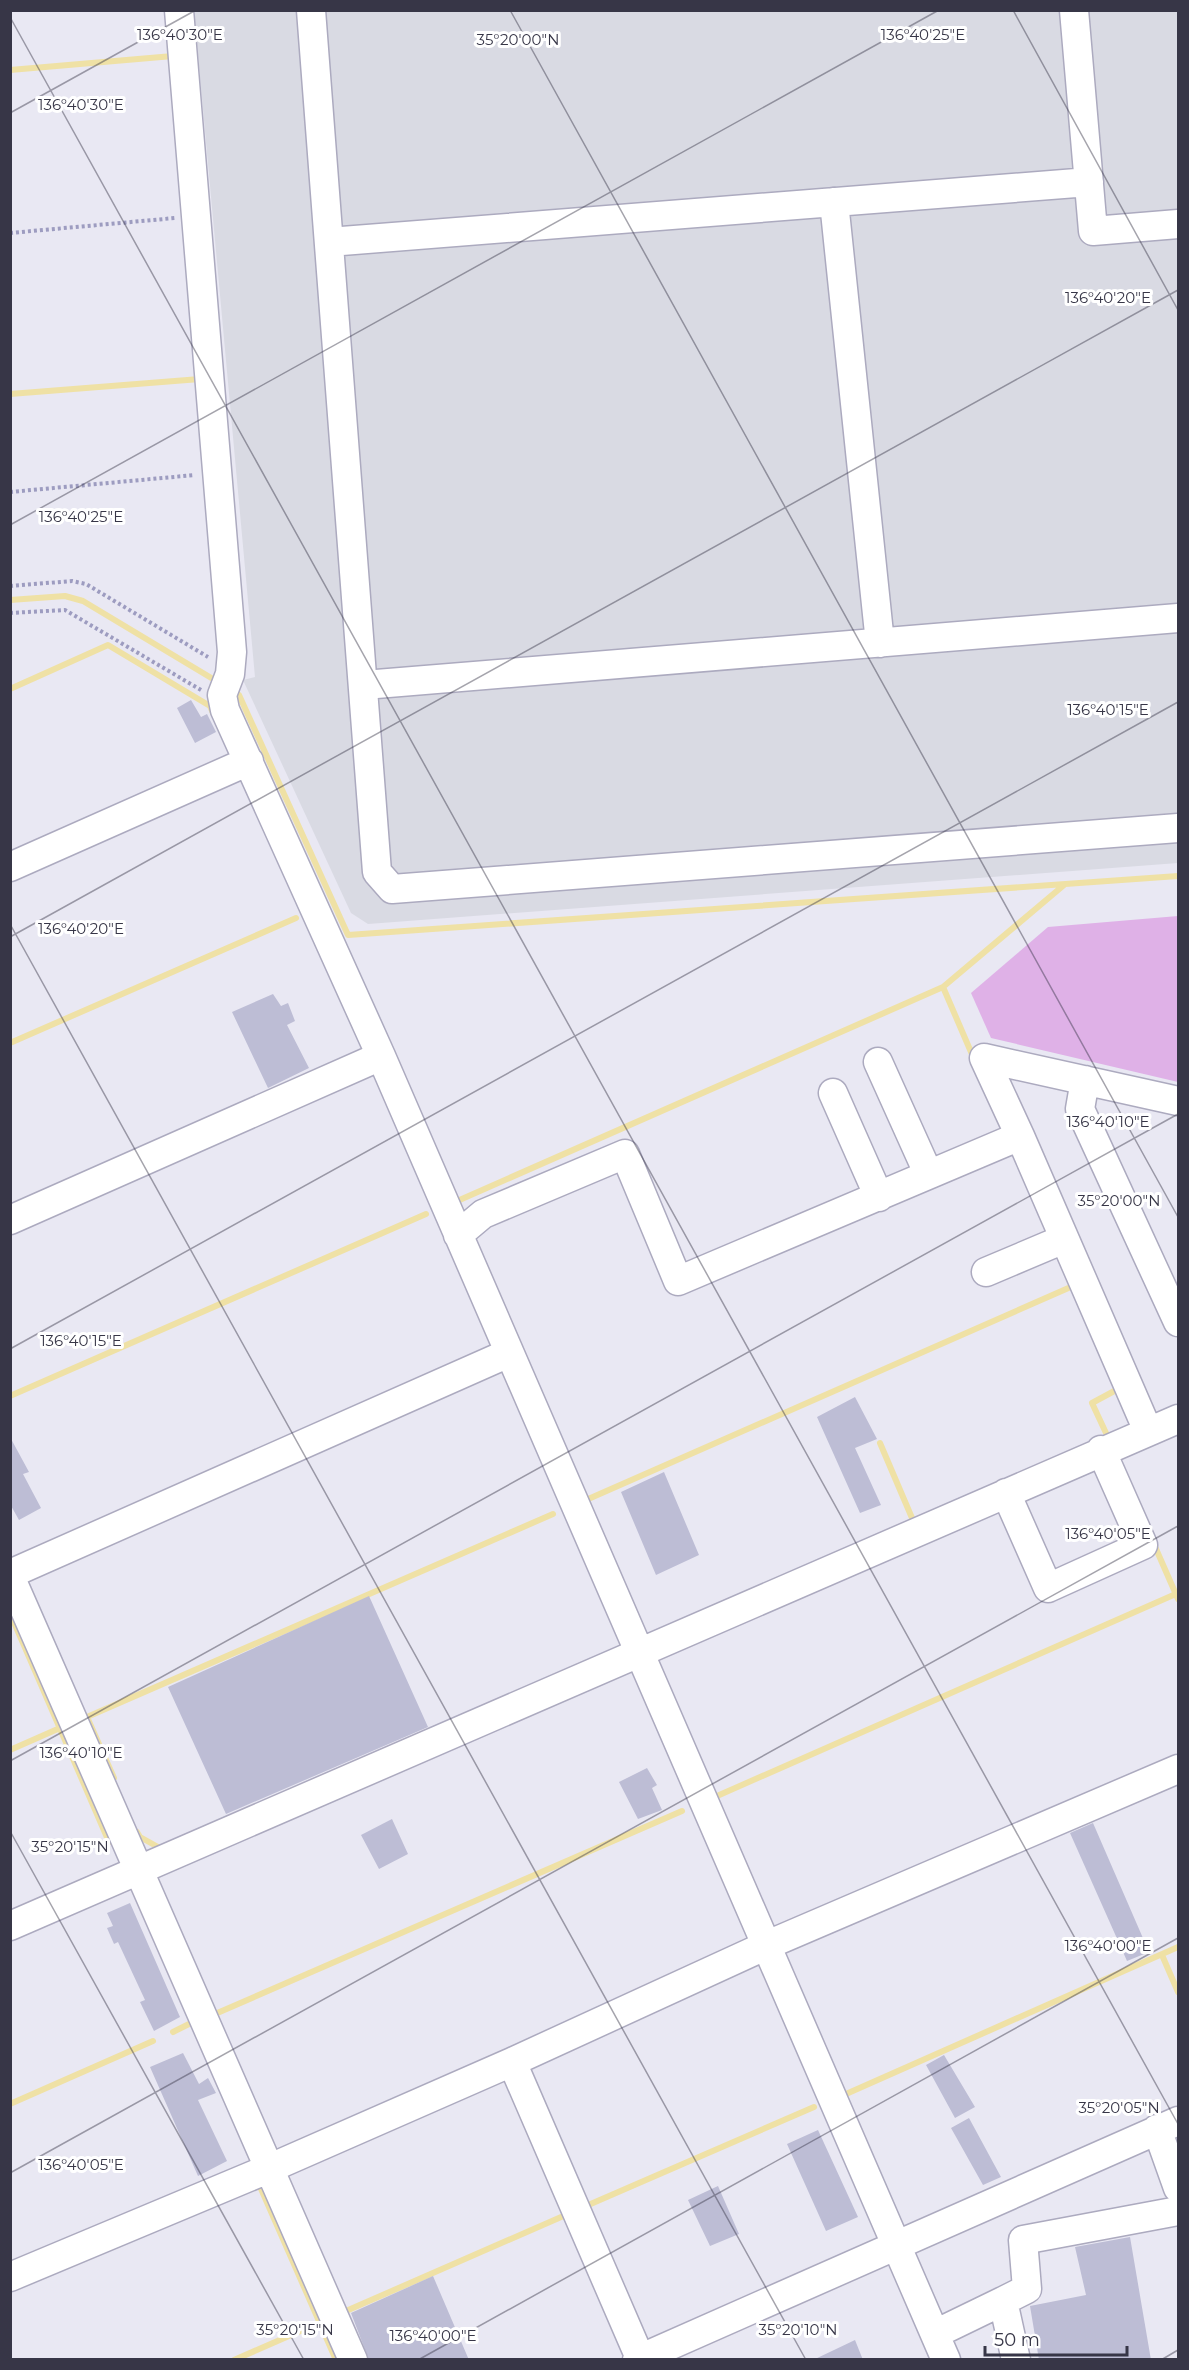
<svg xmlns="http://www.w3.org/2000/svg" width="1189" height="2370" font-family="Montserrat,sans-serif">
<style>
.industrial{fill:#d9dae3}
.green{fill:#dfb1e7}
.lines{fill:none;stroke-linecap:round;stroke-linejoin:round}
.stream{stroke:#efe1a5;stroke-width:6}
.building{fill:#bdbdd5}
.minor-casing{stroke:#acaabf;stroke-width:31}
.path{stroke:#9d9cc0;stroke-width:4;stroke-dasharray:3 3;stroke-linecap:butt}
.minor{stroke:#fff;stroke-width:28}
.ticks{fill:none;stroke:#373647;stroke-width:1.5;stroke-opacity:0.45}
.ticks-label{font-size:15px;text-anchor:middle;fill:#373647;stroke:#fff;stroke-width:6;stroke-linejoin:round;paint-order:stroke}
</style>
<rect width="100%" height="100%" fill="#e9e8f3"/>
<path class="industrial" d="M194,11H1178V863L368,924L351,913L243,680L255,677Z"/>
<path class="green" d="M1178,916V1082L991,1038L971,993L1048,927Z"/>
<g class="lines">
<path class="stream" d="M10,70L173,56
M10,394L200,379
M10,600L65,596L83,601L218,682
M10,689L108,645L210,706L213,713
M231,690L239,695L348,935L1178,876
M943,987L974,1059
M10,1043L296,918
M455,1202L943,987L1064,885
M10,1396L426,1214
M1106,1433L1092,1403L1118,1389L1117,1387
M880,1443L912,1518
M586,1500L1073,1286
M1153,1542L1178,1599
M10,1613L109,1842
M10,1750L60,1728
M114,1778L87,1717L553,1514
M717,1796L1178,1593
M137,1832L140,1837L158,1847
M1162,1955L1178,1992
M215,2014L682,1811
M173,2032L193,2022
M846,2094L1178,1947
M10,2104L153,2041
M258,2182L336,2360
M586,2206L814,2107
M346,2311L568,2214
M234,2360L321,2322"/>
</g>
<path class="building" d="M191,700L201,717L207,714L216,732L195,743L177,708Z
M273,994L281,1006L288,1003L295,1021L287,1025L309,1068L268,1088L232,1012Z
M855,1397L877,1439L855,1448L881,1505L860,1513L817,1417Z
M10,1437L29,1472L23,1474L41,1508L19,1520L10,1504Z
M664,1472L699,1555L656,1575L621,1492Z
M369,1596L428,1727L226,1814L168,1687Z
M647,1768L657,1785L652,1788L662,1810L638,1819L619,1782Z
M392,1819L408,1854L379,1869L361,1835Z
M1093,1823L1149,1952L1127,1961L1070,1833Z
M130,1903L180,2017L154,2031L140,2002L145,2000L118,1942L114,1944L107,1928L113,1926L107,1913Z
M183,2053L199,2084L208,2078L216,2093L198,2100L227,2161L198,2176L150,2067Z
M944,2055L975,2107L955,2118L926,2065Z
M969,2118L1001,2177L983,2185L951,2128Z
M818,2130L858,2217L826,2231L787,2144Z
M718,2186L739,2234L710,2246L688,2200Z
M1130,2237L1151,2360H1039L1030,2306L1086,2295L1075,2247Z
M433,2276L469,2360H369L351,2313Z
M855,2340L863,2360H813Z"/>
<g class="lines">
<defs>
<path id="minor" d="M179,10L232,652L230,674L222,695L225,710L381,1056L946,2360
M311,10L377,872L392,889L1178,828
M1074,10L1093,231L1178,224
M834,202L880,643
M329,242L1089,182
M364,685L1178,618
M10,867L249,761
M878,1062L928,1173
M1085,1080L1080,1109L1178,1322
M833,1093L879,1197
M1020,1136L1148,1431
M10,1220L381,1056
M458,1235L483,1214L625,1154L678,1281L1020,1136L984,1058L1178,1101
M986,1272L1064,1239
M1006,1493L1048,1588L1143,1545L1101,1450
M10,1574L509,1353
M10,1576L353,2360
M10,1926L1178,1419
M512,2062L640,2358
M1157,2129L1178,2188
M10,2277L268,2169L512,2062L765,1946L1178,1769
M935,2334L1003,2301
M637,2360L1178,2121
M1016,2360L1003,2301L1027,2289L1023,2240L1178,2211"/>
</defs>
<use href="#minor" class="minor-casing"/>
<path class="path" d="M10,233L175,218
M10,492L195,475
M10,586L72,581L86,584L208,657
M10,613L65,610L201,690"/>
<use href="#minor" class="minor"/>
</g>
<path class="ticks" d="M510,10L1178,1217M1013,10L1178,310M10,17L1178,2124M10,113L196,10M10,525L939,10M10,924L806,2360M10,937L1178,290M10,1349L1178,702M10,1761L1178,1114M10,1831L304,2360M10,2173L1178,1526M418,2360L1178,1938M1161,2360L1178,2350"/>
<g class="ticks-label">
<text x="180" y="40">136°40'30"E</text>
<text x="923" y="40">136°40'25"E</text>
<text x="518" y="45">35°20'00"N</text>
<text x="81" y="110">136°40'30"E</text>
<text x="1108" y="303">136°40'20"E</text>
<text x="81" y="522">136°40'25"E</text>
<text x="1108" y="715">136°40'15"E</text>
<text x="81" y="934">136°40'20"E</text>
<text x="1108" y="1127">136°40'10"E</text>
<text x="1119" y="1206">35°20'00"N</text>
<text x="81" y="1346">136°40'15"E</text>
<text x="1108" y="1539">136°40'05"E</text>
<text x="81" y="1758">136°40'10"E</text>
<text x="70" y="1852">35°20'15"N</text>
<text x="1108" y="1951">136°40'00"E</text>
<text x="1119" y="2113">35°20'05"N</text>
<text x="81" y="2170">136°40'05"E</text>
<text x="295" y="2335">35°20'15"N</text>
<text x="798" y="2335">35°20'10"N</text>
<text x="433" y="2341">136°40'00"E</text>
</g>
<rect width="1189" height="2370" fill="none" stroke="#373647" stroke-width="24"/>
<path d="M985 2346v9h142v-9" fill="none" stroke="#373647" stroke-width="3"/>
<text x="994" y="2346" font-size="18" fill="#373647" stroke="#ffffff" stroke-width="4.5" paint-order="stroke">50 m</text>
</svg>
